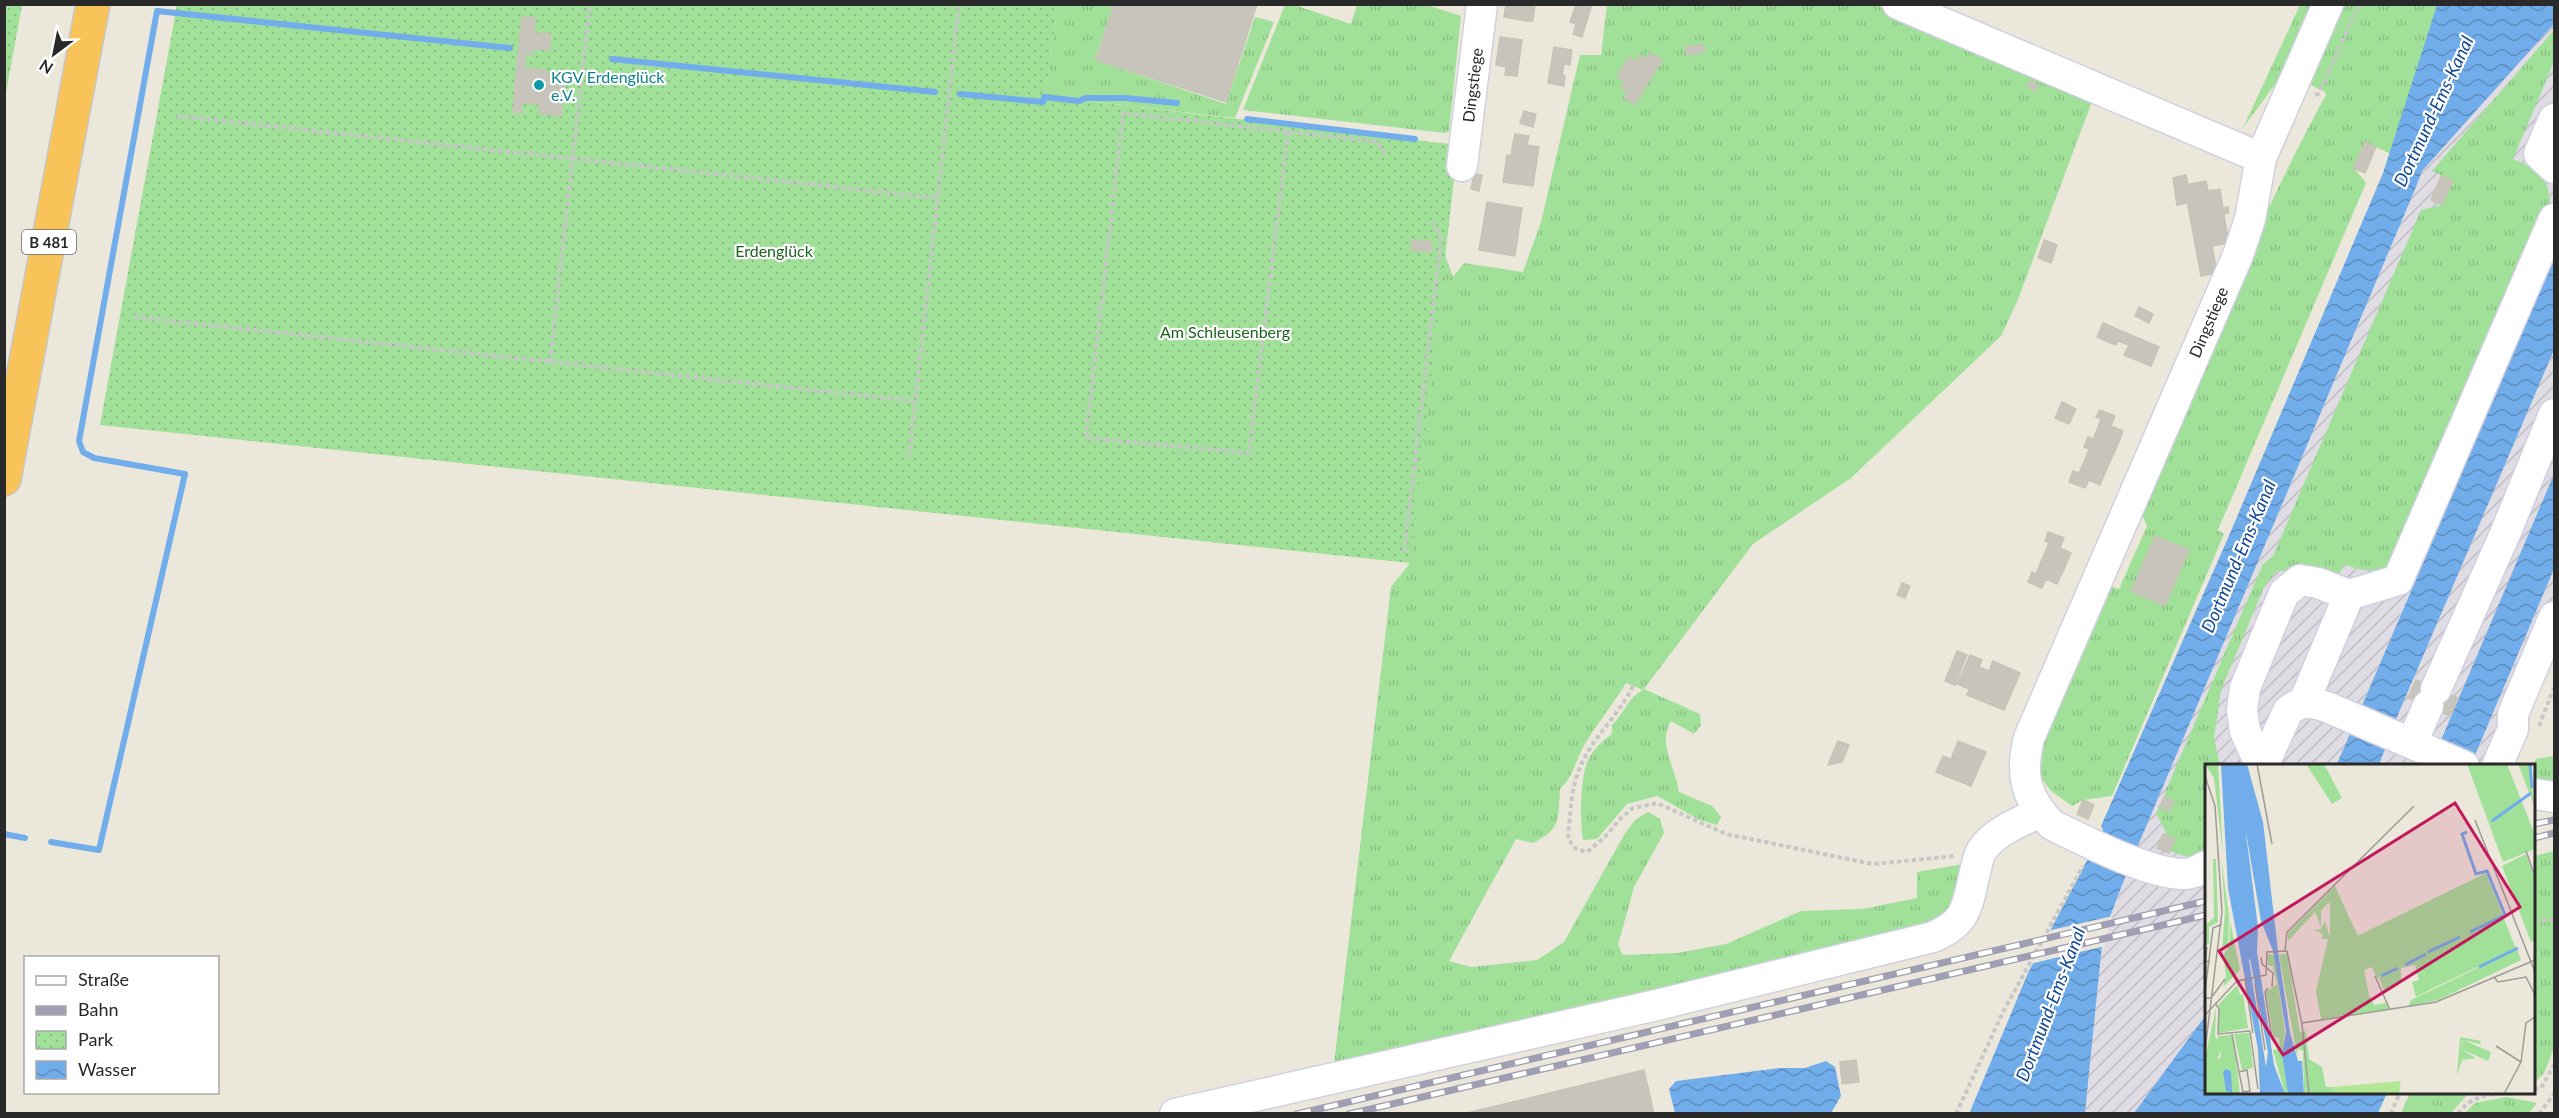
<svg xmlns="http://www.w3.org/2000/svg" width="2559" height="1118" font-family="Lato,sans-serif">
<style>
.industrial{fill:url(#industrial-furrows)}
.grass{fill:url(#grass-tufts)}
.park{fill:url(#park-dots)}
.water{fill:url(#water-waves)}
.pier{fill:#ebe8db}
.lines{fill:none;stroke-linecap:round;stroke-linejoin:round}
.stream{stroke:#71adea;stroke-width:6}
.building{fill:#c6c4bb;stroke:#c6c4b5;stroke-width:1.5}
.minor-casing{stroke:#d1d0e1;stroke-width:33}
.highway-casing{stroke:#c7c7c7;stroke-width:36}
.path{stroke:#c7c7c7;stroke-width:4;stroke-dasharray:4.5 3;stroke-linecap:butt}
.minor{stroke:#fff;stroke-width:30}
.highway{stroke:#f8c459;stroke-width:33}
.rail-casing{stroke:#a09eb3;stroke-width:7}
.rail{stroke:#fff;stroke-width:4.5;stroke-dasharray:14;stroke-linecap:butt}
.culture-dot{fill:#0f9aa8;stroke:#fff;stroke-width:2}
.labels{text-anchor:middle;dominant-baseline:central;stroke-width:4.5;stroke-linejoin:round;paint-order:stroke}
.shield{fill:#fff;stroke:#696969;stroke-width:1.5}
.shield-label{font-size:15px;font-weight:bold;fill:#292929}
.culture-label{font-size:16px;fill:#0d838f;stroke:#fff;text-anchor:start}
.street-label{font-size:16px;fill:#292929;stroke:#fff}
.park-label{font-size:16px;fill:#1c631e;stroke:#fff}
.water-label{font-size:18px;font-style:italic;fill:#124894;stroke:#fff}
.inset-river{fill:none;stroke:#71adea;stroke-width:3}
.inset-road{fill:none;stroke:#9d9c94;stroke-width:1.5}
.view{fill:#c2185b;fill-opacity:0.15;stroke:#c2185b;stroke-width:3}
.inset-edge{fill:none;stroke:#292929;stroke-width:3}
</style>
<defs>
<pattern id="industrial-furrows" width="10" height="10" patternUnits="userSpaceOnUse" patternTransform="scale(1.5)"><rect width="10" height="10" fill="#e0dce3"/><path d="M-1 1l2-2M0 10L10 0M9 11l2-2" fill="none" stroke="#c0bdc3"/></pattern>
<pattern id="grass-tufts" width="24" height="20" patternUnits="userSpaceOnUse" patternTransform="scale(1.5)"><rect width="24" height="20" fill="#a0e099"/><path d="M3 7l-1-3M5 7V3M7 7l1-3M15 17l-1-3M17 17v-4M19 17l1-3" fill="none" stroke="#8ac084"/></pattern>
<pattern id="park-dots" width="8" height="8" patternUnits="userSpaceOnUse" patternTransform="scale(1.5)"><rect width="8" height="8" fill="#a0e099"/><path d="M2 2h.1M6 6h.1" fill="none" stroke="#8ac084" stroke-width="1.8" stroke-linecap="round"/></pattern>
<pattern id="water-waves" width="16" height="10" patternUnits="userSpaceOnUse" patternTransform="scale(1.5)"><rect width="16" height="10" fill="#71adea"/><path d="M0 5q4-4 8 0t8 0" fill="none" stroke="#5d8dbe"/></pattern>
</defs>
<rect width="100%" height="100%" fill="#ebe8db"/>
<path class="industrial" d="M2554,24V258L2336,765L2206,766V1015L2134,1113L2085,1114L2103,935L2129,867L2416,187L2422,171Z
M2554,350V474L2430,765L2379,766L2397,717Z
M2554,569V656L2507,765H2483L2473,762Z"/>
<path class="grass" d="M1058,5H1113L1095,60L1226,104L1255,17L1274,22L1235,118L1045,96Z
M1285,5H1294L1351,24L1357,5H1427L1461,16L1449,131L1445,133L1243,110Z
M1607,5H1876L2094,96L2017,302L2001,336L1851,478L1753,544L1644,689L1700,714L1701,725L1694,734L1671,721C1657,743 1676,769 1679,792L1712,806L1721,817L1717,825L1698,819L1657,796L1627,804L1597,839L1583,840C1580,821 1580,780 1587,763C1591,751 1602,741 1612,734V725C1624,714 1628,697 1643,690L1626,683C1613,705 1594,727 1582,749C1575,764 1572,778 1560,789C1558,818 1562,829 1533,843L1516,839L1449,961L1471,967L1537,960L1564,942L1624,835L1635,820L1648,812L1660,819L1664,833L1634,887L1618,945L1623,955L1677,953L1726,944L1801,911L1863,909L1917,898V872L1969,863L1955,913L1934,928L1334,1064L1391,587L1410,563L1445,255L1453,277L1464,263L1523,272L1541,222L1580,55H1601Z
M2300,5H2437L2391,154L2365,142L2354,168L2366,183L2218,530L2224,534L2112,796L2083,800L2072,806L2051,791L2037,772L2040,752L2112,587L2119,589L2147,526L2139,508C2198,369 2253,228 2326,95L2325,92L2284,72L2243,128Z
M2554,30V62L2513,159C2541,172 2550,178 2550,210L2389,568C2371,572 2361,571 2344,564L2338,578L2296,570L2277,571L2265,585L2221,690L2214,738L2219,761L2227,765L2206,766V855L2191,858L2170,851L2175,839L2168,836L2156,813L2159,807L2169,811L2174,801L2164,797L2166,790L2263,564L2273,556L2421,210L2442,205L2453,181L2432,171Z
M2554,756V789L2534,787V766H2532L2536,759Z
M2554,851V1048L2544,1073L2534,1083V856Z
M2410,1093V1092L2469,1093L2451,1113H2401Z
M2507,1097L2537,1103L2529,1113H2465L2475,1103Z"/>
<path class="park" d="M5,4L22,5L5,98L4,5Z
M177,5H1058L1045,96L1458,145L1410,563L100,425Z"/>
<path class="water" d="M2437,5H2554V24L2422,171L2416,187L2129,867L2103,935L2085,1113L1969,1114L2028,973L2103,830L2101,826L2228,538L2383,173Z
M2554,258V350L2397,717L2379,765L2336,766Z
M2554,474V569L2471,765L2430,766Z
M2206,1015V1092L2387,1093L2378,1113H2134Z
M1826,1061L1835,1067L1841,1096L1831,1113H1675L1669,1089L1676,1081L1780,1068H1805Z"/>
<path class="pier" d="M2113,916L2106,935L2105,946L2030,964L2047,931Z"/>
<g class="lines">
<path class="stream" d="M612,59L935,92
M960,94L1043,102L1044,97L1079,101L1086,98H1125L1177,103
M1247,119L1415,139
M4,834L25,838
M51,842L99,850L185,474L94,458L83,452L79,441L157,11L510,48"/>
</g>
<path class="building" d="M1114,4H1257L1226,102L1096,60Z
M1506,4H1530L1527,21L1504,17Z
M1530,4H1535L1533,21H1527Z
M1576,4H1592L1582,37L1573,34L1576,24L1570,22Z
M522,17L536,18L534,33L551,34L550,50L533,49L532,55L518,53Z
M1500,37L1522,40L1517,76L1505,75L1506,67L1496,65Z
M1703,44L1705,52L1687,55L1685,47Z
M1554,47L1572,50L1570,65L1564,64L1562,75L1565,76L1564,86L1548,83Z
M518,53L526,54L524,68L546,70L551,78L565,79L561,116L539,113L540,104L520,103L521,93L514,92Z
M1650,53L1662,60L1635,104L1624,98L1627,91L1621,87L1625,81L1617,77L1629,57L1637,62L1640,55L1647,59Z
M2030,81L2038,85L2036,91L2027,87Z
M515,92L521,93L522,113L513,112Z
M1524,111L1536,114L1533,127L1520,123Z
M1515,134L1529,136L1527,145L1513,143Z
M2365,142L2376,147L2365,173L2353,168Z
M1513,143L1539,147L1533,186L1503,182L1507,155L1511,156Z
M1474,174L1482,175L1479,191L1471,189Z
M2186,175L2188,184L2184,185L2188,203L2177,205L2173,178Z
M2441,176L2453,181L2442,205L2431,200Z
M2206,181L2208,191L2220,189L2223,208L2228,207L2229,213L2224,214V216L2191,222L2184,185Z
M1487,202L1522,208L1515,256L1479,250Z
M2224,216L2229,243L2212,246L2217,273L2201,276L2191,222Z
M1412,240L1432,241L1431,252L1411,250Z
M2044,240L2057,245L2051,263L2038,258Z
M2139,307L2153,314L2149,323L2135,316Z
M2103,323L2112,327L2106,341L2097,337Z
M2112,327L2159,347L2151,366L2124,355L2129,345L2118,341L2116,345L2106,341Z
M2062,402L2076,409L2069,424L2055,418Z
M2100,410L2115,416L2111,426L2123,431L2116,449L2093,440L2101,419L2096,417Z
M2088,437L2116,449L2108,466L2086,457L2089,449L2084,447Z
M2086,457L2108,466L2100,485L2089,480L2085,488L2069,482L2073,471L2079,473Z
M2048,532L2064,538L2060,548L2071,553L2064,569L2042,559L2049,543L2045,541Z
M2155,536L2189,550L2165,606L2131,591Z
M2042,559L2064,569L2057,584L2046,579L2042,588L2028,582L2032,572L2036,574Z
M1902,583L1910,586L1905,598L1897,595Z
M1957,651L1967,655L1955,685L1945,681Z
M1970,655L1982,660L1979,667L1967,662Z
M1993,661L2020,673L2012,692L1963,671L1967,662L1989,671Z
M1963,671L2012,692L2004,710L1977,699L1981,690L1971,685L1969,689L1957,684Z
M2416,680L2458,698L2450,716L2408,698Z
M1971,685L1981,690L1977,699L1967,695Z
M1838,741L1849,745L1842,762L1828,765Z
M1958,741L1986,752L1971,786L1946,776L1949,769L1957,772L1960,763L1951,759Z
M1943,756L1960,763L1957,772L1949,769L1946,776L1936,772Z
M2164,797L2174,801L2169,811L2159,807Z
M2083,800L2094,805L2088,819L2077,814Z
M2163,834L2175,839L2169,853L2157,848Z
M1856,1060L1859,1082L1842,1084L1840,1062Z
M1644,1070L1654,1114H1463Z"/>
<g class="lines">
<defs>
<path id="minor" d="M1898,4L2261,158
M2554,119L2539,154L2554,168
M1462,166L1482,4
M2349,595L2398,580L2554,219
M2436,689L2505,534L2554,414
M2412,743L2428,706
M2261,766L2245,731L2242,710L2245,688L2284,593L2300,580L2318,583L2349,595L2304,702
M2263,766L2288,711C2301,700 2312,702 2327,707L2464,766
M2497,766L2513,729V714L2554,617
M2534,794L2554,797
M2206,866C2199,870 2193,874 2185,874C2151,875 2085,841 2052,825C2025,798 2020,774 2029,738L2238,255L2250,219L2261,158L2328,4
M1175,1114L1661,1004L1933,937C1968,922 1967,906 1975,872C1977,865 1978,856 1982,850C1995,831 2019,823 2039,812"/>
<path id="highway" d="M4,479L93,4"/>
</defs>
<use href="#minor" class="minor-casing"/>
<use href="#highway" class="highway-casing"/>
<path class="path" d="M2315,95L2318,94L2324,82L2359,4
M177,116L938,198
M1288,132L1249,453L1086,438L1123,113L1378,142L1387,156
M134,317L915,401
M550,362L590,4
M909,457L959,4
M1404,552L1441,240L1434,222
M1633,686C1619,715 1594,736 1581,765C1571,786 1570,815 1568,839L1576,849L1587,852L1604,838L1620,819L1633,808L1657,803L1726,834L1873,864L1955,856
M2539,726L2554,688
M2534,921L2554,920
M2534,1089L2541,1088L2554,1065
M1956,1114L2003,1012L2083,866
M2391,1114L2400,1092
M2458,1114C2472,1095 2487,1095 2509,1092
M2539,1114L2554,1094"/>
<use href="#minor" class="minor"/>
<use href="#highway" class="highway"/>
<defs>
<path id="rail" d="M2534,824L2554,820
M2534,838L2554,833
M1297,1114L2206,901
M1349,1114L2206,915"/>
</defs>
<use href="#rail" class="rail-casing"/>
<use href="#rail" class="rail"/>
</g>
<circle class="culture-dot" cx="539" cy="85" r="6"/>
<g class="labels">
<rect class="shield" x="22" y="230" width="54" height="24" rx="4.5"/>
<g class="shield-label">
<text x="49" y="242">B 481</text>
</g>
<g class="culture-label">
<text x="551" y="76">KGV Erdenglück<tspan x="551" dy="18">e.V.</tspan></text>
</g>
<g class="street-label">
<text transform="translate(1472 85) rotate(-83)">Dingstiege</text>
<text transform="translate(2208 322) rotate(-67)">Dingstiege</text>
</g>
<g class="park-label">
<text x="774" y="250">Erdenglück</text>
<text x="1225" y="331">Am Schleusenberg</text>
</g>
<g class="water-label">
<text transform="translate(2433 111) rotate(-65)">Dortmund-Ems-Kanal</text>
<text transform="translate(2238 556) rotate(-67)">Dortmund-Ems-Kanal</text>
<text transform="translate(2050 1004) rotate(-69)">Dortmund-Ems-Kanal</text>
</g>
</g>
<g transform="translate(2205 764)">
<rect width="330" height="330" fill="#ebe8db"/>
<path d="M0,0H13L18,90L9,14ZM101,0H119L137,34L127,40ZM16,93L24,152L23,182L17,187L20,146ZM8,95H11L13,158L4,163V180L0,181V161L9,154ZM130,122L167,203L159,206L164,231L169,241L181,239L184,245L116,255L111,227L123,175H117L118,170L109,166L116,165L120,157L125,174V138L116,146V163L110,148L83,177V169ZM25,157L35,206L18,223L21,211L18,191L24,183ZM82,189L95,268H100V261L104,295L117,303L121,323H128L129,330H99L98,287L93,285L92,292L74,191ZM65,190L69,192L80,268L77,291L83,330H80L68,286L75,285L74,274L68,272L61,228L72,220L68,203L63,201L62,191ZM213,194L226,225L211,233L207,218L214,216L210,201L196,204V217L179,226L174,214ZM37,216L33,223L35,231L38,230L43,264L14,269V240ZM11,244L10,272L17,285L12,295H31L35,330H0V294ZM44,269L48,304L37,306L29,270ZM258,276L286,288L283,297L256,285Z" fill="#a0e099"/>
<path d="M262,0H302L330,71V85L298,98ZM313,0H324L329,41ZM312,185L316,196L233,236L204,242L206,236ZM27,271L31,295L14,298L17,285L11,281L13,272ZM255,273L276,277L275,280L257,276L256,285L271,294L257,296L252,311Z" fill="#a0e099"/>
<path d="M321,90L330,114V176L326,178L297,102ZM281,109L311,185L226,225L213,195L172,214L152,172Z" fill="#a0e099"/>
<path d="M196,317L194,330H129L128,323Z" fill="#b1e795"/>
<path d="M16,0H42L58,58L73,187L85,268L93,297H97L99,330H83L77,291L81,267L68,187L56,157L40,62L53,163L52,188L69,301L80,330H55L53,285L23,124ZM45,195L63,288L61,303L44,196ZM21,305L26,307L27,329L21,327L18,308Z" fill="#71adea" fill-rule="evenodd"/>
<path class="inset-river" d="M325,0L327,24M287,57L326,29M262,68L257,70L271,110L282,107L300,151L265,168M223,188L255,173M200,201L221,190M274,203L313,184M176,212L193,204"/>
<path class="inset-road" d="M52,0L67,80M0,12L10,42L17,148L0,286M270,56L330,208M321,87L330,112M0,114V93M2,183L0,197L5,198M80,186L82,168L209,42M56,193L57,200L68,209L67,223M170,212L185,246M289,213L293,218L321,213L330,231M40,215L48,269M50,220L60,286M63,224L60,228L67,275L72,281M0,227L8,164L17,160M0,234H6L20,215M11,240L14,245L13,270L45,267L53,325M0,251L32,217L61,211L62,188L82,187L97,260L104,330M97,259L231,238L330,196M27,270L34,308L42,306L45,327L38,328L34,308M291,282L316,298M299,330L316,298L321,259L330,253"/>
<path class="view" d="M250,39L315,143L78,291L14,187Z"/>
<rect width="330" height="330" class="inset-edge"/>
</g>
<rect width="2559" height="1118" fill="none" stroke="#292929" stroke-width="12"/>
<rect x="24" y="956" width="195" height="138" fill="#ffffff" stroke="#a9a9a9" stroke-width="1.5"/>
<rect x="36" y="976" width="30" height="9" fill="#ffffff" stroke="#a9a9a9" stroke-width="1.5"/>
<text x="78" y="986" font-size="18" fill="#292929">Straße</text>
<rect x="36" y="1006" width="30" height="9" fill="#a09eb3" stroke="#a9a9a9" stroke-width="1.5"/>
<text x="78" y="1016" font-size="18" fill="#292929">Bahn</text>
<rect x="36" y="1031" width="30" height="18" fill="url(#park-dots)" stroke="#a9a9a9" stroke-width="1.5"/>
<text x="78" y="1046" font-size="18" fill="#292929">Park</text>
<rect x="36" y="1061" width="30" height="18" fill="url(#water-waves)" stroke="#a9a9a9" stroke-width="1.5"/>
<text x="78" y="1076" font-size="18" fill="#292929">Wasser</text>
<g transform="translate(54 54) rotate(212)" stroke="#ffffff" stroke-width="4.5" paint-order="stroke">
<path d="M0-4.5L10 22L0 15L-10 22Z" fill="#292929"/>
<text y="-9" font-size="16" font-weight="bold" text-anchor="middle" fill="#292929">N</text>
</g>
</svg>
